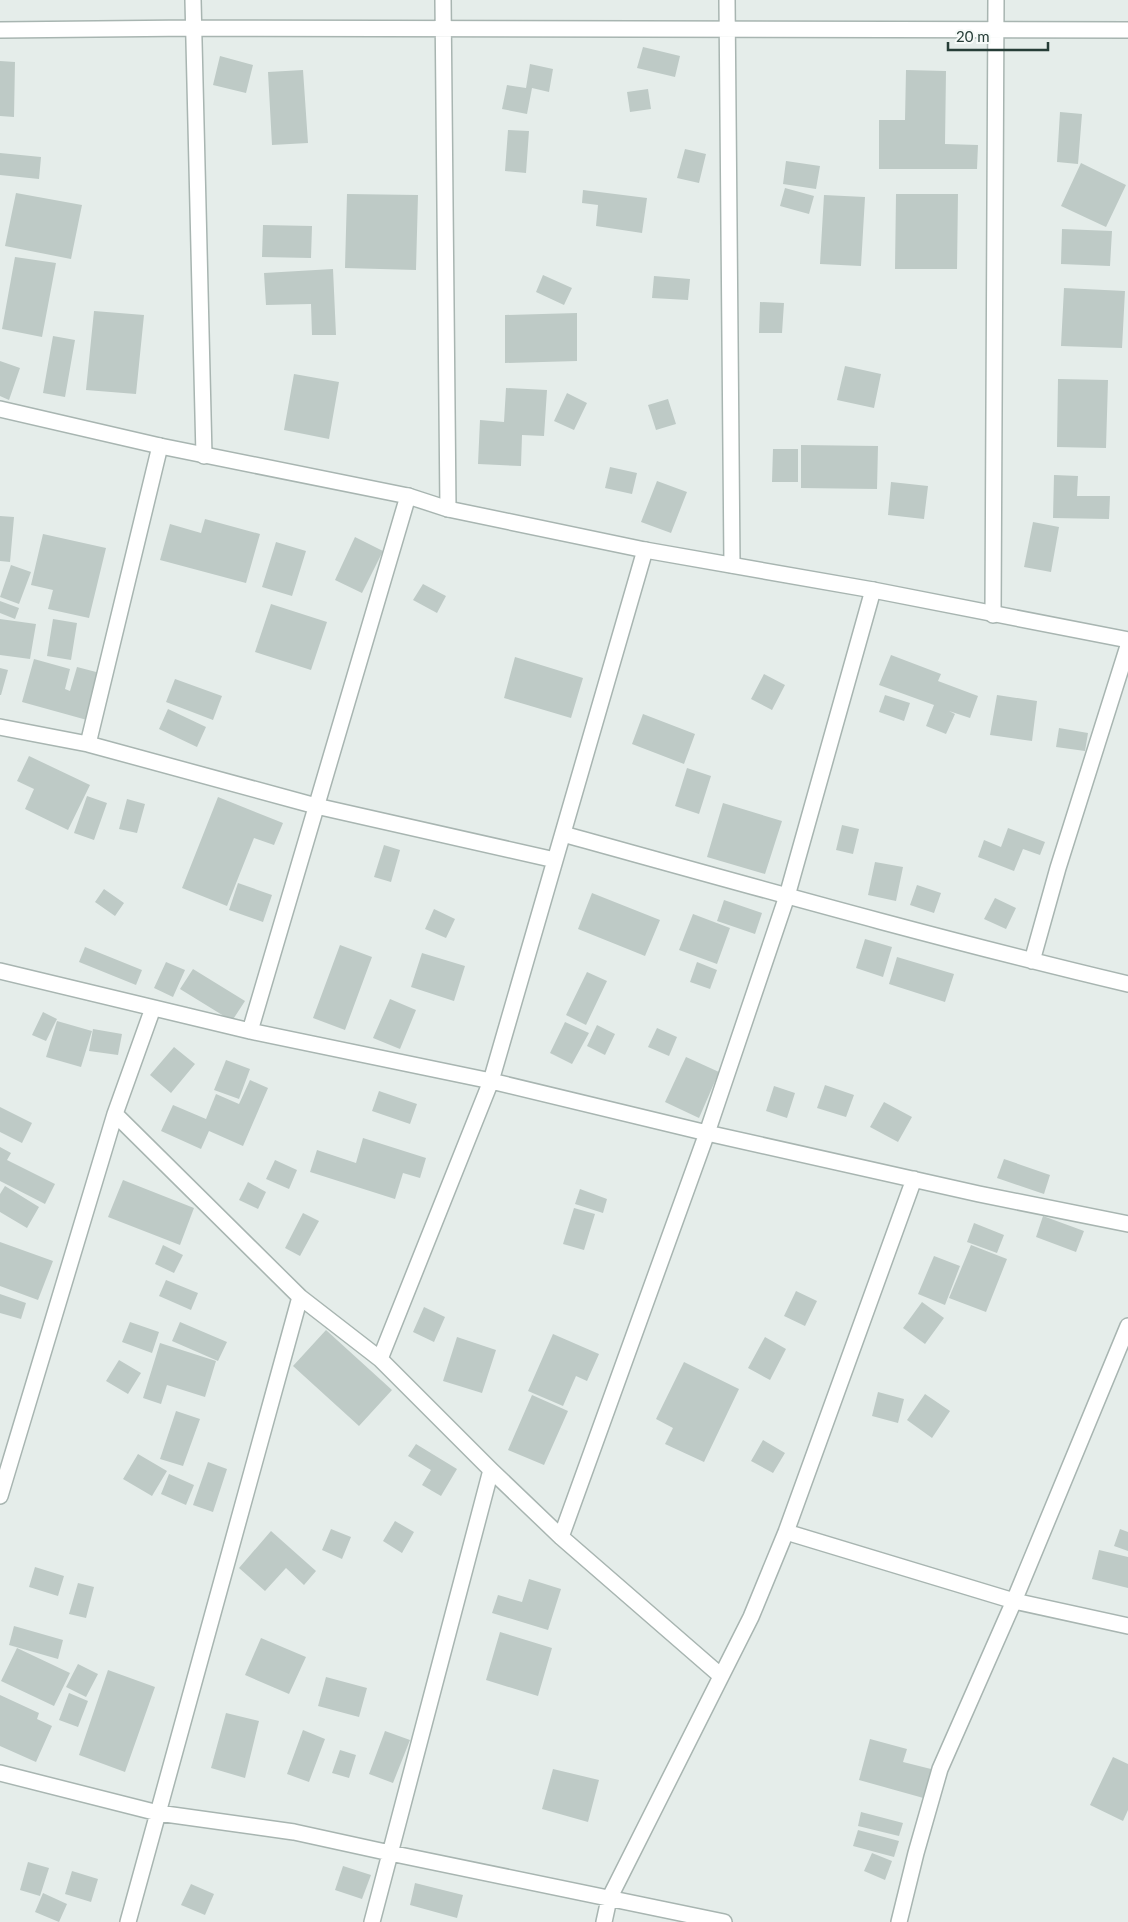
<svg xmlns="http://www.w3.org/2000/svg" width="1128" height="1922" font-family="Lato,sans-serif">
<style>
.building{fill:#becac6}
.lines{fill:none;stroke-linecap:round;stroke-linejoin:round}
.minor-casing{stroke:#a8b5b1;stroke-width:18}
.tertiary-casing{stroke:#a8b5b1;stroke-width:18}
.minor{stroke:#fff;stroke-width:15}
.tertiary{stroke:#fff;stroke-width:15}
</style>
<rect width="100%" height="100%" fill="#e5edea"/>
<path class="building" d="M643,47L680,56L675,77L637,68Z
M220,56L253,65L246,93L213,85Z
M0,61L15,62L14,117L0,116Z
M530,64L553,69L549,92L532,88L527,114L502,109L507,85L526,88Z
M303,70L308,143L272,145L268,72Z
M906,70L946,71L945,144L978,145L977,169H879V120H905Z
M648,89L651,109L630,112L627,92Z
M1060,112L1082,114L1078,164L1057,162Z
M508,130L529,131L526,173L505,171Z
M685,149L706,154L699,183L677,178Z
M0,153L41,157L39,179L0,175Z
M786,161L820,166L816,189L783,184Z
M1081,163L1126,185L1106,227L1061,206Z
M785,188L814,196L809,214L780,206Z
M583,190L647,198L642,233L596,226L598,205L582,203Z
M16,193L82,205L71,259L5,246Z
M347,194L418,195L416,270L345,268Z
M896,194H958L957,269H895Z
M824,195L865,197L861,266L820,264Z
M263,225L312,226L311,258L262,257Z
M1062,229L1112,231L1110,266L1061,264Z
M15,257L56,263L42,337L2,329Z
M333,269L336,335H312L311,304L266,305L264,273Z
M543,275L572,288L564,305L536,292Z
M654,276L690,279L688,300L652,298Z
M1064,288L1125,291L1122,348L1061,346Z
M760,302L784,303L782,333H759Z
M94,311L144,315L136,394L86,390Z
M577,313V361L505,363V315Z
M53,336L75,340L65,397L43,393Z
M0,361L20,368L9,400L0,396Z
M845,366L881,374L874,408L837,400Z
M294,374L339,382L329,439L284,430Z
M1058,379L1108,380L1106,448L1057,447Z
M506,388L547,390L544,436L522,435L521,466L478,464L480,420L504,422Z
M567,393L587,403L574,430L554,421Z
M668,399L676,424L656,430L648,405Z
M801,445L878,446L877,489L801,488Z
M773,449H798V482H772Z
M610,467L637,473L632,494L605,488Z
M1054,475L1078,476L1077,496H1110L1109,519L1053,518Z
M657,481L687,492L671,533L641,522Z
M891,482L928,486L924,519L888,515Z
M0,516L14,517L10,562L0,561Z
M205,519L260,534L246,583L160,560L170,524L201,533Z
M1033,522L1059,527L1051,572L1024,567Z
M43,534L106,548L89,618L48,609L53,590L31,585Z
M355,537L383,551L362,593L335,580Z
M276,542L306,551L292,596L262,587Z
M11,565L31,572L19,604L0,597Z
M423,584L446,596L437,613L413,600Z
M0,601L19,608L15,619L0,613Z
M271,604L327,622L311,670L255,652Z
M0,619L36,624L30,659L0,655Z
M53,619L77,623L71,660L47,656Z
M891,655L941,674L938,681L978,696L970,718L949,711L955,714L946,734L926,726L934,705L879,685Z
M515,657L583,678L571,718L504,698Z
M34,659L70,669L65,689L70,691L77,667L100,673L87,720L22,702Z
M0,668L8,670L1,695H0Z
M764,674L785,685L772,710L751,699Z
M175,679L222,696L213,720L166,702Z
M885,695L910,703L904,721L879,712Z
M997,695L1037,701L1032,741L990,735Z
M168,709L206,727L197,747L159,729Z
M643,714L695,734L684,764L632,744Z
M1059,728L1088,733L1085,751L1056,747Z
M29,756L90,785L68,830L25,809L34,789L17,781Z
M687,768L711,776L699,814L675,806Z
M87,796L107,803L94,840L74,833Z
M218,797L283,823L274,845L254,838L227,906L182,888Z
M127,799L145,804L137,833L119,829Z
M723,803L782,821L765,874L707,857Z
M842,825L859,829L853,854L836,850Z
M1008,828L1045,842L1040,855L1023,849L1014,871L978,857L984,840L1001,847Z
M384,845L400,850L391,882L374,877Z
M875,862L903,867L896,901L868,895Z
M238,883L272,895L263,922L229,910Z
M917,885L941,893L934,913L910,905Z
M104,889L124,903L115,916L95,902Z
M592,893L660,920L645,956L578,929Z
M995,898L1016,908L1006,929L984,919Z
M724,900L762,913L755,934L717,921Z
M434,909L455,919L446,938L425,929Z
M693,914L730,928L717,964L679,950Z
M865,939L892,947L883,977L856,968Z
M340,945L372,957L345,1030L313,1018Z
M85,947L142,970L136,985L79,962Z
M422,953L465,966L454,1001L411,987Z
M897,957L954,974L945,1002L889,984Z
M166,962L185,970L173,997L154,988Z
M697,962L717,970L710,989L690,982Z
M193,969L245,1001L232,1021L180,989Z
M587,972L607,981L586,1025L566,1015Z
M390,999L416,1010L400,1049L373,1038Z
M43,1012L57,1019L46,1041L32,1035Z
M57,1021L92,1031L81,1067L46,1057Z
M565,1022L589,1033L572,1064L550,1053Z
M597,1025L615,1034L605,1055L587,1046Z
M657,1028L677,1037L669,1056L648,1047Z
M93,1029L122,1034L118,1055L89,1051Z
M174,1047L195,1064L171,1093L150,1075Z
M686,1057L719,1072L699,1118L665,1102Z
M226,1060L250,1069L239,1099L214,1090Z
M250,1080L268,1088L243,1146L209,1131L201,1149L161,1131L173,1105L206,1119L216,1094L239,1104Z
M825,1085L854,1095L846,1117L817,1108Z
M774,1086L795,1093L787,1118L766,1111Z
M379,1091L417,1104L410,1124L372,1111Z
M884,1102L912,1117L898,1142L870,1127Z
M0,1107L32,1123L22,1143L0,1132Z
M363,1138L426,1158L420,1178L403,1173L395,1199L310,1172L317,1150L356,1163Z
M0,1147L11,1153L7,1160L55,1184L45,1204L0,1181Z
M1004,1159L1050,1175L1044,1194L997,1178Z
M275,1160L297,1170L289,1189L266,1179Z
M123,1180L194,1208L180,1245L108,1217Z
M248,1182L266,1192L258,1209L239,1200Z
M5,1186L39,1207L27,1228L0,1212V1194Z
M580,1189L607,1199L603,1213L575,1204Z
M574,1208L595,1214L584,1250L563,1244Z
M303,1213L319,1221L300,1256L285,1248Z
M1043,1216L1084,1231L1076,1252L1036,1237Z
M974,1223L1004,1235L997,1253L967,1242Z
M0,1242L53,1261L38,1300L0,1286Z
M163,1245L183,1255L174,1273L155,1264Z
M971,1245L1007,1259L986,1312L949,1298Z
M934,1256L960,1266L945,1305L918,1294Z
M166,1280L198,1293L191,1310L159,1296Z
M796,1291L817,1301L805,1326L784,1316Z
M0,1294L26,1303L21,1319L0,1313Z
M922,1302L944,1318L925,1344L903,1328Z
M424,1307L445,1317L434,1342L413,1332Z
M130,1322L159,1332L152,1353L122,1342Z
M180,1322L227,1342L218,1361L172,1341Z
M326,1330L392,1390L359,1426L293,1366Z
M553,1334L599,1354L587,1381L576,1376L563,1406L528,1391Z
M457,1337L496,1350L482,1393L443,1381Z
M765,1337L786,1349L770,1380L748,1368Z
M160,1343L216,1361L205,1397L167,1385L161,1404L143,1398Z
M119,1360L141,1373L128,1394L106,1381Z
M684,1362L739,1389L704,1462L665,1444L673,1428L656,1419Z
M878,1392L904,1399L898,1423L872,1416Z
M925,1394L950,1411L932,1438L907,1420Z
M532,1395L568,1411L544,1465L508,1450Z
M176,1411L200,1419L183,1466L160,1459Z
M763,1440L785,1453L773,1473L751,1461Z
M416,1444L457,1469L441,1496L422,1485L431,1470L408,1456Z
M138,1454L167,1471L152,1496L123,1479Z
M208,1462L227,1469L213,1512L193,1505Z
M169,1474L194,1485L186,1505L161,1494Z
M395,1521L414,1532L402,1553L383,1541Z
M331,1529L351,1537L342,1559L322,1550Z
M1120,1529L1128,1532V1551L1114,1546Z
M271,1531L316,1571L304,1585L286,1568L265,1591L239,1568Z
M1099,1550L1128,1557V1588L1092,1579Z
M35,1567L64,1576L58,1596L29,1587Z
M529,1579L561,1589L548,1630L492,1613L498,1595L522,1602Z
M78,1583L94,1587L86,1618L69,1614Z
M14,1626L63,1640L58,1659L9,1645Z
M500,1632L552,1648L538,1696L486,1680Z
M261,1638L306,1657L289,1694L245,1675Z
M17,1648L70,1673L54,1706L1,1681Z
M78,1664L98,1674L86,1697L66,1687Z
M108,1670L155,1687L125,1772L79,1755Z
M326,1677L367,1688L359,1717L318,1706Z
M69,1693L88,1701L78,1727L59,1720Z
M0,1695L39,1713L37,1719L52,1726L36,1762L0,1746Z
M226,1713L259,1721L245,1778L211,1768Z
M303,1730L325,1739L309,1782L287,1774Z
M385,1731L410,1740L393,1783L369,1774Z
M870,1739L907,1749L903,1762L935,1770L927,1799L859,1780Z
M340,1750L356,1755L349,1778L332,1773Z
M1113,1757L1128,1764V1810L1123,1821L1090,1805Z
M553,1769L599,1780L588,1822L542,1809Z
M861,1812L903,1823L899,1836L858,1826Z
M858,1830L899,1841L894,1857L853,1846Z
M872,1853L892,1861L885,1880L864,1871Z
M28,1862L49,1868L40,1896L20,1890Z
M343,1866L371,1875L362,1899L335,1890Z
M72,1871L98,1879L91,1902L65,1894Z
M415,1883L463,1895L457,1918L410,1905Z
M191,1884L214,1894L205,1915L181,1905Z
M43,1893L67,1904L59,1922L35,1912Z"/>
<g class="lines">
<defs>
<path id="minor" d="M193,0L204,456
M443,0L448,509
M727,0L732,565
M0,30L193,28L1128,30
M993,615L996,0
M0,727L88,744L316,806L555,860
M88,744L160,446
M563,834C751,886 938,939 1128,984
M1032,961L1058,868L1128,646
M0,971L250,1031L491,1081L707,1133L979,1194L1128,1224
M250,1031L408,496
M115,1114L300,1297L380,1359L491,1470L561,1537L721,1676
M380,1359L491,1081L645,550
M0,1496L115,1114L153,1008
M786,1532L1014,1601L1128,1626
M561,1537L707,1133L787,896L873,590
M0,1773L158,1813L294,1832L390,1853L724,1922
M128,1922L300,1297
M372,1922L491,1470
M604,1922L609,1899L751,1617L786,1532L914,1179
M899,1922L916,1853L940,1769L1014,1601L1128,1326"/>
<path id="tertiary" d="M0,409L160,446L408,496L448,509L645,550L873,590L1128,640"/>
</defs>
<use href="#minor" class="minor-casing"/>
<use href="#tertiary" class="tertiary-casing"/>
<use href="#minor" class="minor"/>
<use href="#tertiary" class="tertiary"/>
</g>
<path d="M948 42v8h100v-8" fill="none" stroke="#263d37" stroke-width="2.5"/>
<text x="956" y="42" font-size="15" fill="#263d37" stroke="#f6faf8" stroke-width="4" paint-order="stroke">20 m</text>
</svg>
